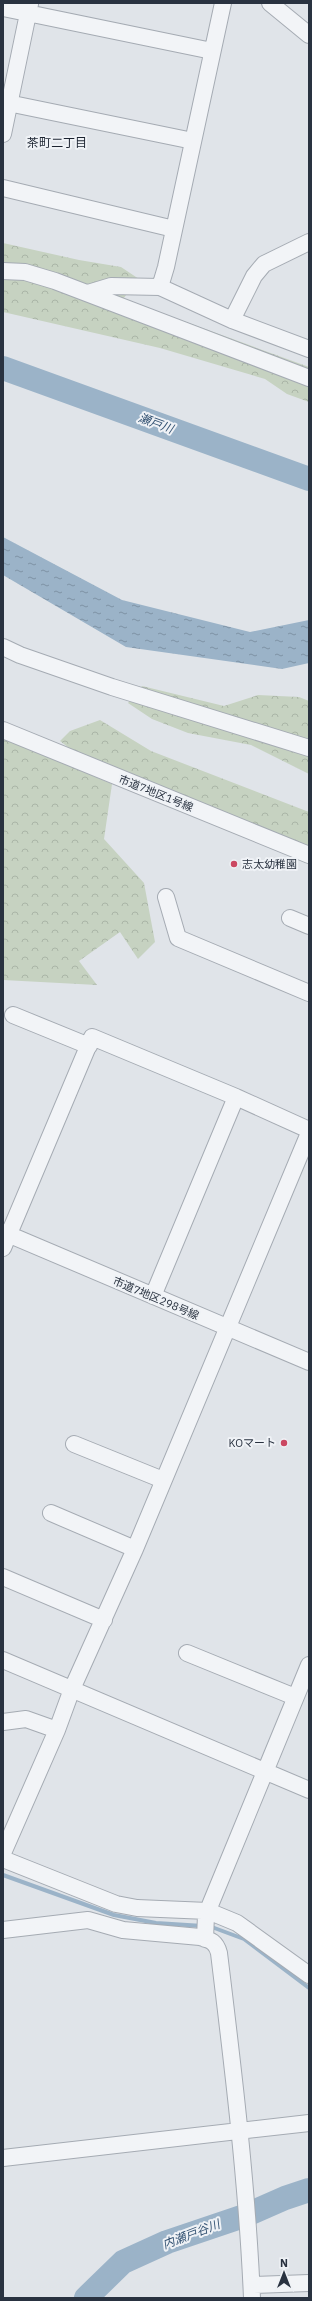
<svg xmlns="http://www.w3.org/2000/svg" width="312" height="2301" font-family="'IBM Plex Sans','Noto Sans JP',sans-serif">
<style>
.forest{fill:url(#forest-crowns)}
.water{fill:url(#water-ripples)}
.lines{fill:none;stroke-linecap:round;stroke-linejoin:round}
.stream{stroke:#9bb3c8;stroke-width:4}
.river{stroke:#9bb3c8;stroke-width:24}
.minor-casing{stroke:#a5abb3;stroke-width:18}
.minor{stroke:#f2f4f7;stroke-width:16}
.poi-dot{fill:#cb4761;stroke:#eff2f6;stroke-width:1.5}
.labels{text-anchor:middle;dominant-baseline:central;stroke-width:4;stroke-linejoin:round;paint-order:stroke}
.street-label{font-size:11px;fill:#293240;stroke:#eff2f6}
.poi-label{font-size:11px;fill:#293240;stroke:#eff2f6;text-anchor:start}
.neighbourhood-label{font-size:12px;fill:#1b2330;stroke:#eff2f6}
.water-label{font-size:12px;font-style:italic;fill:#345373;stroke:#eff2f6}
</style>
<defs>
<pattern id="forest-crowns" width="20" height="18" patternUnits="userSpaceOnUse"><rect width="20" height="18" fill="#c6d2c1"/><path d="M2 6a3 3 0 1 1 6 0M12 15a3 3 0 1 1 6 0" fill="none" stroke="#aab5a7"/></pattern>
<pattern id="water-ripples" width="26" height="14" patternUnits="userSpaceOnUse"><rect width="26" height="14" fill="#9bb3c8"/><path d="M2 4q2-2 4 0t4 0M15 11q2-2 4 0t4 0" fill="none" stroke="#7e92a4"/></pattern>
</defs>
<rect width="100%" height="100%" fill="#e0e4e9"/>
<path class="forest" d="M3,243L79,260L121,267L139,279L123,299L309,367V402L287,394L265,379L160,348L3,312Z
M142,686L224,706L258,695L299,697L309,701V774L251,745L188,733L152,719L128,703Z
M100,720L151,751L309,812V857L117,785L60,741L70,731Z
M3,738L112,784L104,839L144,883L155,942L138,959L120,932L79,961L97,985L3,980Z"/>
<path class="water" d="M3,537L122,600L250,632L309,620V663L282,669L126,647L3,575Z"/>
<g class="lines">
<path class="stream" d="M3,1875L114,1915L156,1923L203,1926
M209,1926L244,1939L309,1988"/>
<path class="river" d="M3,368L309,479
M86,2298L123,2262L167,2242L244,2216L285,2198L309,2190"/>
<defs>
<path id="minor" d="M270,3L309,35
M3,8L212,51
M3,102L193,141
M3,134L30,4
M3,188L174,229
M3,271L25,272L55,281L309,378
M160,287L232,320L309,349
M88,293L111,286L160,287L166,267L223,3
M232,320L254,276L264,264L309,242
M3,647L20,655L112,687L309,748
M3,730L309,855
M166,897L178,938L309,993
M290,918L309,926
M13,1015L89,1046
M3,1232L309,1362
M3,1248L92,1037L236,1097L309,1130
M153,1296L236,1097
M74,1444L163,1480
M51,1513L135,1549
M3,1577L104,1620
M187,1653L295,1697
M3,1660L309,1790
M3,1722L26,1719L57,1730
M3,1853L57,1730L72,1689L135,1549L309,1133
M3,1859L116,1904L137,1908L208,1911L237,1923L309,1975
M3,1930L88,1920L123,1930L200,1937C211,1940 216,1942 219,1953C233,2068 247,2182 252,2298
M205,1939L206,1915L309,1665
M3,2158L309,2123
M252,2285L309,2283"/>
</defs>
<use href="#minor" class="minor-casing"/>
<use href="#minor" class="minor"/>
</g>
<g class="poi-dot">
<circle cx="234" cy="864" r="4"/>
<circle cx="284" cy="1443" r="4"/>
</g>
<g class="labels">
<g class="street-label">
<text transform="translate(156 793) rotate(22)">市道7地区1号線</text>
<text transform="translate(156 1298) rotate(23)">市道7地区298号線</text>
</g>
<g class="poi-label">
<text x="242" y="864">志太幼稚園</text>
<text x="276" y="1443" text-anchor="end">KOマート</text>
</g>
<g class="neighbourhood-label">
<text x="57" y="142">茶町二丁目</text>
</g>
<g class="water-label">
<text transform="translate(156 423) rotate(20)">瀬戸川</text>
<text transform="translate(191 2234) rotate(-21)">内瀬戸谷川</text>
</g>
</g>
<rect width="312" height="2301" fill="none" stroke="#293240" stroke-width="8"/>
<g transform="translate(284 2273)" stroke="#eff2f6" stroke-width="3" paint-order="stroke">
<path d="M0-3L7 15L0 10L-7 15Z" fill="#293240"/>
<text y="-6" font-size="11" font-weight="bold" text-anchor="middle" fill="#293240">N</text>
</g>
</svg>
